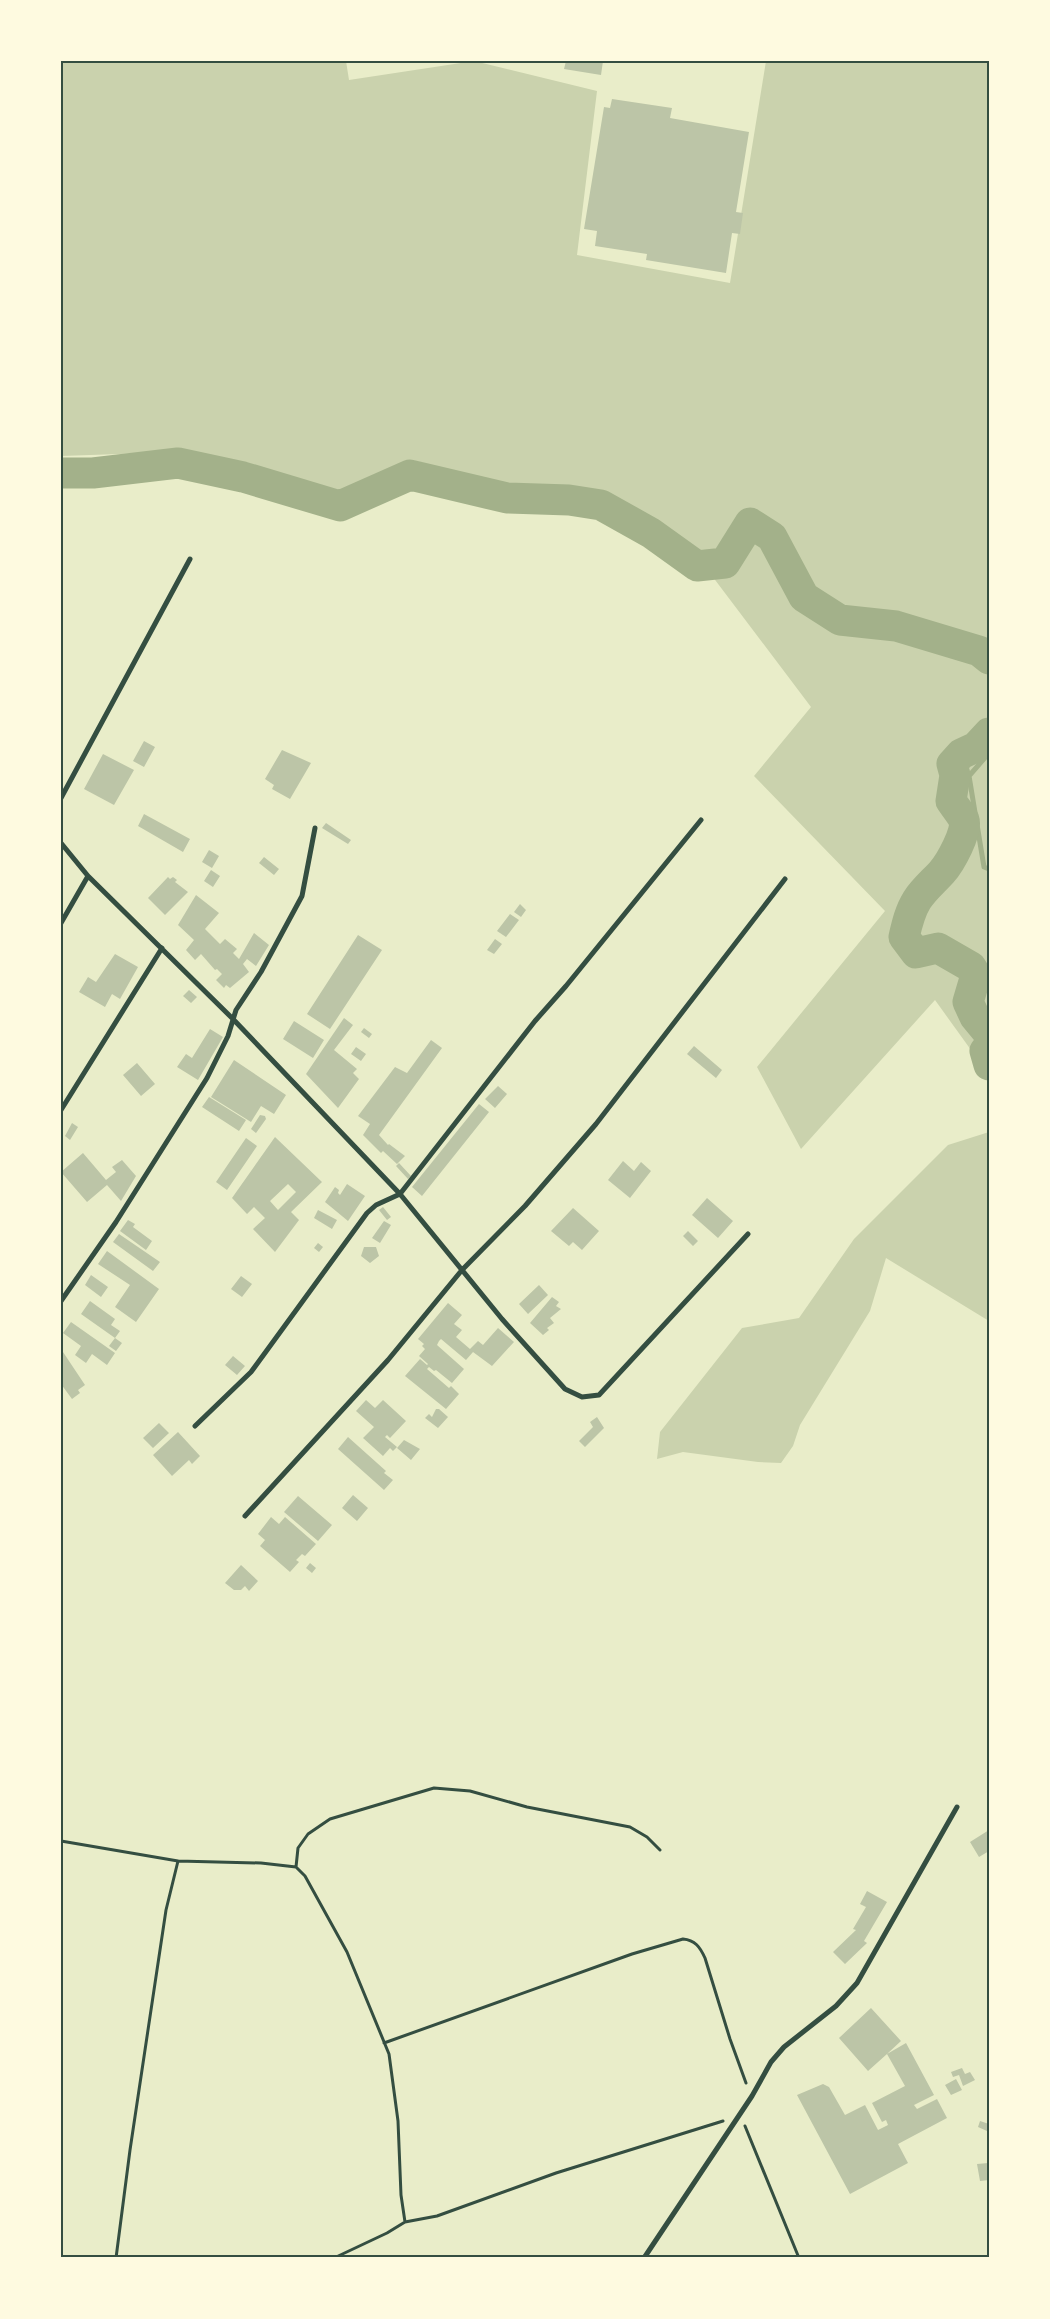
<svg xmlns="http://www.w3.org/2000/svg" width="1050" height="2319" font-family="Manrope,sans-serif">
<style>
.green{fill:#cad2ad}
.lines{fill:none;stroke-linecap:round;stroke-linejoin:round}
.stream{stroke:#a3b18a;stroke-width:5}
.river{stroke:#a3b18a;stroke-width:31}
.building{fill:#bcc5a7;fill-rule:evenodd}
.path{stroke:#344e41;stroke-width:3}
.minor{stroke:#344e41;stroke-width:5}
.neatline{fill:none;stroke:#344e41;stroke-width:2}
</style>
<rect width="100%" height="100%" fill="#e9edc9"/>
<path class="green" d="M61,61H346L349,80L474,61L597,91L577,255L730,283L766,61H989V1075L935,1000L801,1149L757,1067L885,911L754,776L811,707L694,552L601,493L514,486L412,460L341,493L178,452L61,456Z
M989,1132V1321L886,1258L870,1311L800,1425L793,1446L781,1463L758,1462L683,1452L657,1459L660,1432L742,1328L799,1318L854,1239L948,1145Z"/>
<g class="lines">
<path class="stream" d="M989,753L969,776L984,867L989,869"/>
<path class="river" d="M61,473H93L178,463L243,477L340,506L410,475L507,498L569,500L601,505L651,533L697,566L725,563L750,523L772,537L804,597L840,620L896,626L979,651L989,659
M989,733L976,747L961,754L952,764L955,775L951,801C955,807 961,814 964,820C968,831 950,863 942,872C933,882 924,889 917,900C910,911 907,924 904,937L916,953L938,948L971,967L976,975L968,1002L975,1017L989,1034
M989,1046L985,1051L989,1065"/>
</g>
<path class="building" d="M566,61H603L601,75L564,69Z
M612,99L672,108L670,118L749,132L736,212L743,213L740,234L732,233L726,273L646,260L647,254L595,246L597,231L584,229L604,107L610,108Z
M144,741L155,747L144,767L133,761Z
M282,750L311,763L290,799L272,789L274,785L265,779Z
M103,754L134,770L114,805L84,789Z
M144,814L190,839L183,852L138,826Z
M326,823L351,840L348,844L322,828Z
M209,850L219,856L212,868L202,862Z
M264,857L279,869L274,875L259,863Z
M211,870L220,876L213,887L204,881Z
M168,877L170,879L173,877L177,880L175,882L188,892L165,915L148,898Z
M196,895L219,913L205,929L220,944L225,939L237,949L233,953L239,959L254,933L269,945L256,966L247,959L243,964L249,972L230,988L226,985L224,988L216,980L222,974L217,969L215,970L201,954L195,960L186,950L194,940L178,925Z
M520,904L526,910L521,917L514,912Z
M510,914L519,920L506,937L497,931Z
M358,935L382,950L330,1029L307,1014Z
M495,939L502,944L494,954L487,950Z
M115,954L138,967L120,999L112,994L105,1007L79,992L88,977L96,982Z
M189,990L197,997L191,1003L183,996Z
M344,1018L353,1025L334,1050L357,1069L353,1073L359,1079L338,1108L306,1074Z
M294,1021L324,1040L313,1058L283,1039Z
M364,1028L372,1034L369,1038L361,1032Z
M210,1029L223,1037L198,1080L177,1067L186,1054L192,1058Z
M431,1040L442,1048L379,1135L388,1145L389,1144L405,1156L397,1164L383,1151L381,1153L363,1135L370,1124L358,1116L395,1067L407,1073Z
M694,1046L722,1070L716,1078L687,1054Z
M356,1047L366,1054L361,1061L351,1054Z
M234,1060L286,1095L274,1114L261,1106L251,1122L211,1097Z
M137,1063L155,1084L141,1096L123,1075Z
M498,1086L507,1094L495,1108L485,1099Z
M209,1097L246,1120L239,1131L202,1107Z
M479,1104L489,1112L422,1196L412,1187Z
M260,1115L265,1116L266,1119L256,1133L251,1129Z
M72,1123L78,1127L70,1140L65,1136Z
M275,1137L322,1182L291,1212L299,1220L275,1252L253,1229L265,1218L254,1207L247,1214L232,1198ZM288,1184L296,1192L278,1210L270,1201Z
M246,1138L257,1146L227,1190L216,1182Z
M83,1153L106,1180L116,1172L112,1167L122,1160L136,1176L121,1201L107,1185L87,1202L61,1172Z
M623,1161L634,1171L641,1162L651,1171L630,1198L608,1180Z
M399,1163L411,1176L408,1179L396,1166Z
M347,1184L365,1196L348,1221L325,1202L335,1187L339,1190L338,1193L340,1195Z
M707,1198L733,1221L718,1238L692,1215Z
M383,1207L391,1217L387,1220L379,1210Z
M573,1208L599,1231L582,1250L573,1242L569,1246L551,1231Z
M318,1210L337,1220L332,1229L314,1218Z
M128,1220L135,1224L133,1227L152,1241L146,1250L120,1231Z
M384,1221L391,1225L380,1243L372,1238Z
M688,1231L698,1241L693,1246L683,1236Z
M119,1234L160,1262L153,1271L113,1242Z
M318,1243L323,1247L319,1252L314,1248Z
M364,1247H376L379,1256L370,1263L361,1256Z
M107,1251L159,1289L136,1322L115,1307L130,1285L98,1264Z
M91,1275L108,1287L101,1297L85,1285Z
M241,1276L252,1284L242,1297L231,1289Z
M539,1285L548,1295L528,1314L519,1304Z
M552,1297L559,1302L556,1306L561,1309L550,1318L554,1323L547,1328L549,1330L543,1335L530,1323Z
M90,1301L115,1319L111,1325L120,1331L115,1338L81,1314Z
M448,1303L462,1315L454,1324L462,1330L456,1337L470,1349L478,1341L483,1345L498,1328L514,1342L492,1366L473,1352L466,1360L441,1339L439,1341L437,1345L464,1369L452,1383L436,1370L434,1371L429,1367L427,1369L449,1388L451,1386L459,1394L446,1409L405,1376L420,1359L427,1365L428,1364L419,1356L425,1349L422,1346L424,1344L418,1339Z
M71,1322L115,1353L107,1365L92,1354L86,1363L75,1355L81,1346L63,1333Z
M115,1338L122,1343L116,1351L109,1346Z
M61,1349L85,1385L78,1390L80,1393L72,1399L61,1384Z
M233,1356L245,1366L237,1375L225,1365Z
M366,1400L375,1408L383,1400L406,1421L390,1438L387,1435L385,1437L397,1447L393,1451L390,1448L383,1456L363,1438L374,1427L356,1411Z
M436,1409H439L448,1417L438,1428L425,1418L429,1414L432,1417Z
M597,1417L604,1428L585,1447L579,1441L593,1427L590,1422Z
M159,1423L169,1433L153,1448L143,1438Z
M178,1432L200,1456L192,1464L189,1460L172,1476L153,1455Z
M348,1437L386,1471L384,1473L393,1480L384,1490L338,1449Z
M404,1440L420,1449L411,1460L397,1448Z
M353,1495L368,1508L357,1521L342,1508Z
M298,1496L332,1525L318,1541L284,1512Z
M271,1517L279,1524L285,1517L316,1544L305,1556L302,1554L296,1560L299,1562L290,1572L260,1546L265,1540L258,1534Z
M310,1563L316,1568L312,1573L306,1568Z
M241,1565L258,1581L249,1591L245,1586L241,1590H234L225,1583Z
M989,1830V1851L979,1857L970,1842Z
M867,1891L887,1902L864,1941L867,1943L845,1964L833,1952L856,1930L853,1929L866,1907L860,1904Z
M871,2008L901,2041L887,2054L906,2043L934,2095L914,2105L917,2109L937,2099L947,2118L898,2144L908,2163L850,2194L797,2095L823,2084L829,2087L845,2115L865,2105L878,2130L888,2125L886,2120L882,2122L872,2103L905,2086L887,2054L868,2071L839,2038Z
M962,2068L965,2074L970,2072L975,2080L963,2086L959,2075L953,2077L951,2072Z
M956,2079L962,2090L951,2095L945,2085Z
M980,2121L989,2124L987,2131L978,2127Z
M988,2163L989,2180L980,2181L977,2164Z"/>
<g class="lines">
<path class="path" d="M61,1841L178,1861L261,1863L296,1867L305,1876L347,1952L389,2054L398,2121L401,2195L405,2222
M296,1867L298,1848L308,1834L330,1819L434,1788L470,1791L527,1807L630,1827L647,1837L660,1850
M384,2043L632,1954L683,1939C695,1940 700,1947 705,1958L730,2039L746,2083
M745,2126L799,2258
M116,2258L130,2150L166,1910L178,1861
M334,2258L387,2233L405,2222L437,2216L556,2173L723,2121"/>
<path class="minor" d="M61,798L190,559
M61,843L88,876L232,1018L400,1194L502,1319L565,1389L582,1397L599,1395L748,1234
M61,923L88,876
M61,1110L162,948
M61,1301L116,1222L207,1078L228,1036L236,1010L261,972L302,896L315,828
M195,1426L251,1372L367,1213L376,1205L400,1194L535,1021L566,986L701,820
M245,1516L388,1360L462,1270L525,1206L596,1124L785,879
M644,2258L752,2096L771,2062L784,2047L836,2006L857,1983L957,1807"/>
</g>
<rect width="1050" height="2319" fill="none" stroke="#fefae0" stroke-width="125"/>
<rect x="62" y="62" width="926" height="2194" class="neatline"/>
</svg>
